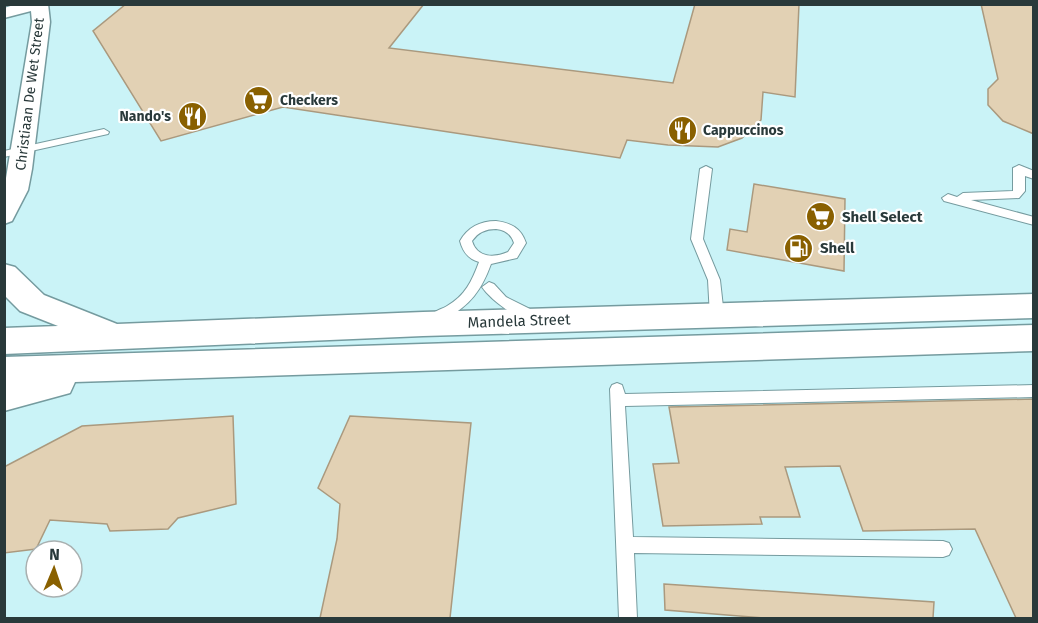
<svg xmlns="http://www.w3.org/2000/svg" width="1038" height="623" font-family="'Fira Sans',sans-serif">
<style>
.building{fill:#e2d1b4;stroke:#aa997e;stroke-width:1.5}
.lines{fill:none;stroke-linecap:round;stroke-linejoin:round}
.service-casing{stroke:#759b9f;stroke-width:2}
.minor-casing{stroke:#759b9f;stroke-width:3}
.secondary-casing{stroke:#759b9f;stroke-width:3}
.service{fill:#fff;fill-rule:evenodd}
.minor{fill:#fff;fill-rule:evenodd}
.secondary{fill:#fff;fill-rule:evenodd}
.labels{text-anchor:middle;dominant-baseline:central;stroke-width:4.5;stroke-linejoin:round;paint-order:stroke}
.far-street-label{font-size:14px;fill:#29393a;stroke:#fff}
.far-poi-label{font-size:14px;font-weight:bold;fill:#29393a;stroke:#fff;text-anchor:start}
.poi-label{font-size:15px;font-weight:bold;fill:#29393a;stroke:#fff;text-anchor:start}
.street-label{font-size:15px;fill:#29393a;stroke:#fff}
</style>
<rect width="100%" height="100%" fill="#caf3f7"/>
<path class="building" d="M126,4H424L389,48L673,83L695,4H799L795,97L763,92L761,120L742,138L718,147L668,145L627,140L620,158L283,107L161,141L93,31Z
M981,4H1034V134L1003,121L988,105V89L998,79Z
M754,184L845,199L844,271L727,250L730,229L747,232Z
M1034,399V618H1016L975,529L863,531L840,466L785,467L800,517H760L762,524L663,526L653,464L679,463L669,407Z
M233,416L236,504L178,518L168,529L110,531L107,524L50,520L36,549L4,553V467L82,426Z
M350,416L471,423L450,618H320L337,539L340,504L318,488Z
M664,584L934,602L933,618H764L665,610Z"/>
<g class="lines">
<defs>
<path id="service" d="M104,129L109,132L108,134L4,157V151Z
M1019,165L1034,171V179L1025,176V191L1019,198L971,200L1034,217V225L944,201L942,198L948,194L957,197L963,193L1013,191V168Z
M706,166L712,169L703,239L720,280L724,316L717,321L710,316L708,280L691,239L700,169Z
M496,221C511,223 521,228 526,243L517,258L491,264C482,289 470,306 446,318C440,322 435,325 428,323L426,319C431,312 440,310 447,306C465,296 472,281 479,262C468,259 463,252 460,241C468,227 480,221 496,221ZM496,229C505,230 511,234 514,243L508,252C494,258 477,258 472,241C478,232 486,229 496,229Z
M489,282L494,284L506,297L536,312L538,316L536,320C521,324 490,299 482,287Z
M617,383L622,385L625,394L1034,385V397L625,406L633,537L943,541L949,543L952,549L949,555L943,557L634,553L637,618H619L610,389L612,385Z"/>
<path id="minor" d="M17,4H48L50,22L32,169L28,190L12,221L4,224V190L32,22L31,11L4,18V8Z"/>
<path id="secondary" d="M4,264L15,267L44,295L117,324L423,312L1034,294V318L423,336L4,354V328L58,326L20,311L4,295Z
M1034,325V351L75,382L70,393L4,411V357Z"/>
</defs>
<use href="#service" class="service-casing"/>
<use href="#minor" class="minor-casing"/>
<use href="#secondary" class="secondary-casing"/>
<use href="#service" class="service"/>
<use href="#minor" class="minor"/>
<use href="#secondary" class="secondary"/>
</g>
<defs>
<symbol id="supermarket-disc" viewBox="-11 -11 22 22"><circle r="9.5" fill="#896000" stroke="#fff"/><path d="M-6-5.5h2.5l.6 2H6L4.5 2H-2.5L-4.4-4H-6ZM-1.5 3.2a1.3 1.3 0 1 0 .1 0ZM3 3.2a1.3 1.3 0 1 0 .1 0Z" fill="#fff"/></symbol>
<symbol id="restaurant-disc" viewBox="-11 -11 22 22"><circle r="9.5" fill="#896000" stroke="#fff"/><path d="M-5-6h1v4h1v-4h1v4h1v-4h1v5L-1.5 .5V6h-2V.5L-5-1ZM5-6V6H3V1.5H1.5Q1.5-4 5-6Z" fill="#fff"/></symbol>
<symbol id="fuel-disc" viewBox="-11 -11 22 22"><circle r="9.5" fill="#896000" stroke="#fff"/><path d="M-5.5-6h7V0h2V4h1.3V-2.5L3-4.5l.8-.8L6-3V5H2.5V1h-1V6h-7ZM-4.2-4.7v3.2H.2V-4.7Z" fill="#fff"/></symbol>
</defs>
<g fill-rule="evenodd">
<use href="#supermarket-disc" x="242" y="84" width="33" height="33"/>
<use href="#restaurant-disc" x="176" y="100" width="33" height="33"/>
<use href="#restaurant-disc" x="666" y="114" width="33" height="33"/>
<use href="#supermarket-disc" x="804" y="200" width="33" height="33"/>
<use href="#fuel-disc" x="782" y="232" width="33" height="33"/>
</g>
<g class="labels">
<g class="far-street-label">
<text transform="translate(30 94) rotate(-83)">Christiaan De Wet Street</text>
</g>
<g class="far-poi-label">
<text x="280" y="100">Checkers</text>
<text x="171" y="116" text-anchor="end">Nando's</text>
<text x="703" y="130">Cappuccinos</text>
</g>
<g class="poi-label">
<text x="842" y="217">Shell Select</text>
<text x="820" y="248">Shell</text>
</g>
<g class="street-label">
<text transform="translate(519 321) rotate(-2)">Mandela Street</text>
</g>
</g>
<rect width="1038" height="623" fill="none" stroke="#29393a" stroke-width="12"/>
<g transform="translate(54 569) rotate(2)"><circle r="28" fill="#ffffff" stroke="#a9b0b0" stroke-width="1.5"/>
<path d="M0-4.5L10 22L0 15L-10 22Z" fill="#896000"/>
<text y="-9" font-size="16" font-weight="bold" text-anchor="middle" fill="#29393a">N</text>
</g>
</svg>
